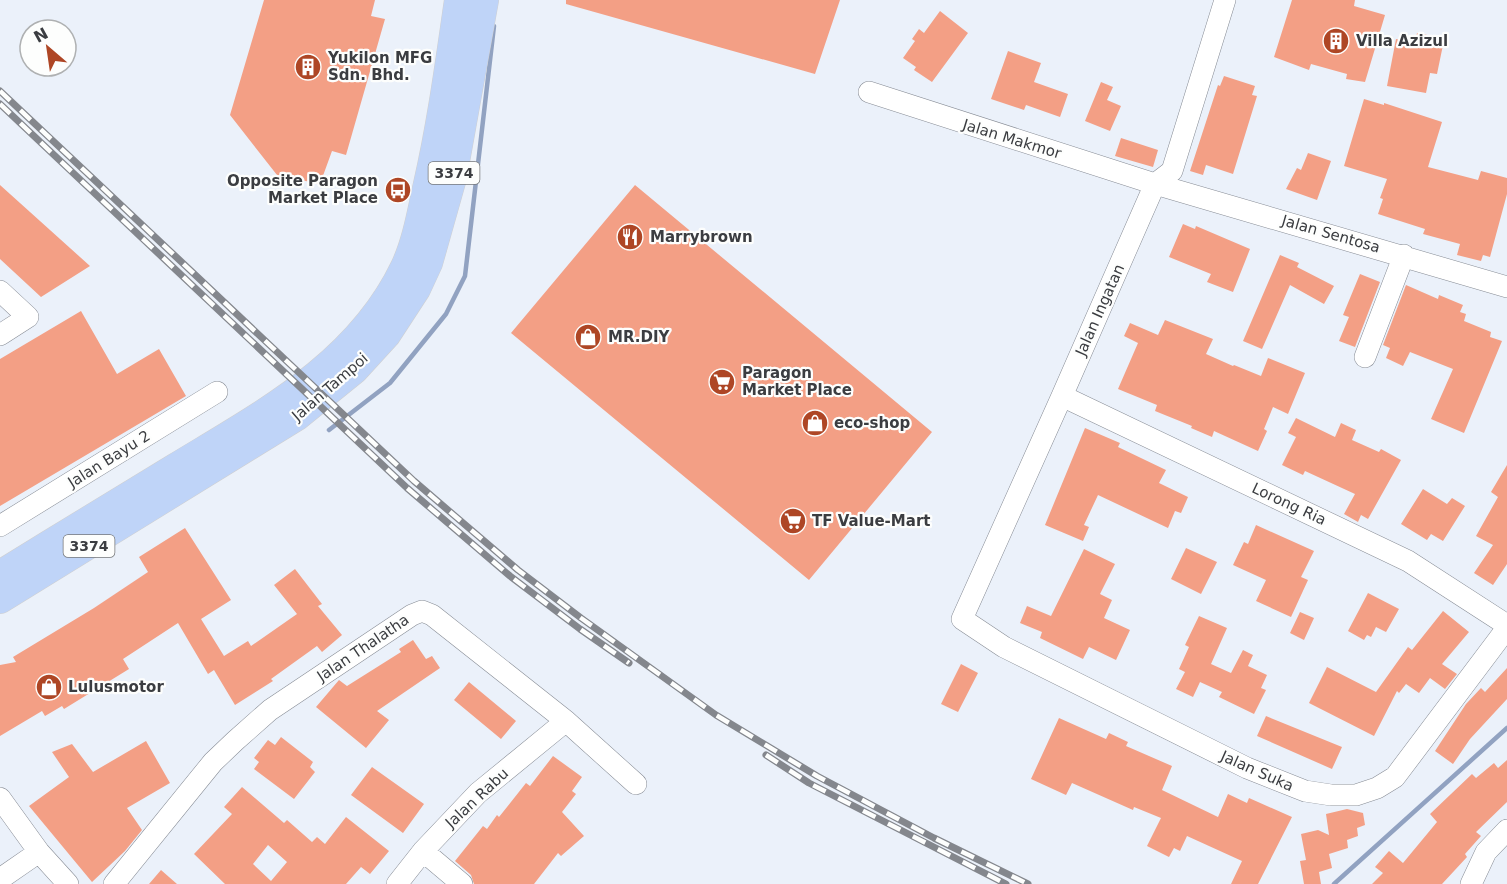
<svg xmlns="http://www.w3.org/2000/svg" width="1507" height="884" font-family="'DejaVu Sans',sans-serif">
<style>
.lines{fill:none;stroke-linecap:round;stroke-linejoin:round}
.stream{stroke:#91a2c1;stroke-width:4.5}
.building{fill:#f39f85;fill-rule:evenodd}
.minor-casing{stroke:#878c95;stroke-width:22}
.major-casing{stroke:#d0d0d1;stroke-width:28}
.minor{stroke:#fff;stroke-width:21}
.major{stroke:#bfd4f8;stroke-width:27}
.rail-casing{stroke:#84878d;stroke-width:7}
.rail{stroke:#fdfefd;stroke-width:4.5;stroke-dasharray:14;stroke-linecap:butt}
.labels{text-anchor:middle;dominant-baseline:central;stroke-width:4.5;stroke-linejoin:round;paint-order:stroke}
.shield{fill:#fdfefd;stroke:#757779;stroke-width:1.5}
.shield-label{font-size:14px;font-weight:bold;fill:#3b3d41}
.poi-label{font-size:15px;font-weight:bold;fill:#3b3d41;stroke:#fdfefd;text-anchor:start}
.street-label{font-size:15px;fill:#3b3d41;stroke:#fdfefd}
</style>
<rect width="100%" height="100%" fill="#ebf1fa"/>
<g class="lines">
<path class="stream" d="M329,430L390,383L446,314L465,276L494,26
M1334,884L1507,728"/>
</g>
<path class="building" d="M264,0H375L371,16L385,19L346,155L332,151L320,184L277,175L230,115Z
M566,0H840L815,74L566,4Z
M1292,0H1355L1354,6L1385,15L1365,82L1346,79L1347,74L1311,64L1309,70L1274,57Z
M940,11L968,33L932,82L914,70L916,67L903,58L915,41L912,39L919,29L924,33Z
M1417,33L1433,36L1432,43L1443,45L1437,74L1430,73L1426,93L1387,86L1396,39L1415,43Z
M1008,51L1041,63L1034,82L1068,94L1060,117L1026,105L1024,110L991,99Z
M1224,76L1255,86L1252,95L1257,96L1233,174L1206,165L1203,175L1190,171L1218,85L1220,86Z
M1101,82L1113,87L1107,100L1121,106L1110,131L1085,121Z
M1364,99L1384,105V103L1442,122L1428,167L1478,180L1481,171L1507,178V194L1490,257L1483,255L1481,261L1457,255L1460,244L1423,234L1425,229L1378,214L1383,199L1380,198L1387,179L1344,166Z
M1121,138L1158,150L1153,167L1115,156Z
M1308,153L1331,161L1317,200L1286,189L1297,168L1301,170Z
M0,185L90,266L41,297L0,259Z
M635,185L932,432L809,580L511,333Z
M1183,224L1195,229L1196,226L1250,249L1233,292L1207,282L1211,274L1169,257Z
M1280,255L1299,263L1297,267L1334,286L1324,304L1290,285L1262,349L1243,341Z
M1360,274L1380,282L1355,347L1339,341L1349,317L1343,315Z
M1406,285L1438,299L1439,295L1463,305L1460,312L1466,314L1464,321L1491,332L1490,337L1502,341L1464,433L1431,419L1453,369L1410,352L1403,366L1386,358L1390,348L1383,345Z
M81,311L117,374L159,349L186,396L0,506V359Z
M1165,320L1213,339L1206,354L1233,366L1234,365L1261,376L1268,358L1305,373L1288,414L1273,407L1264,429L1267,431L1258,451L1214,431L1212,437L1191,428L1192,426L1155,411L1157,405L1118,389L1138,343L1124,336L1130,323L1158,335Z
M1296,418L1335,437L1341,423L1356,430L1352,440L1379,452L1381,449L1401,460L1368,519L1361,515L1358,522L1344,514L1355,494L1305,471L1303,475L1282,465L1296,437L1288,433Z
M1085,428L1120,443L1118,447L1166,470L1159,483L1188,497L1181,513L1175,511L1168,528L1098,495L1084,525L1089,527L1083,541L1045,525Z
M1507,465V564L1493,585L1474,573L1493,545L1476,536L1498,497L1491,492Z
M1423,489L1447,504L1452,498L1465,506L1443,541L1431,534L1427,540L1401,524Z
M1256,525L1314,551L1301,577L1308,580L1291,617L1256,601L1266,580L1233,565L1244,542L1248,544Z
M185,528L231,600L201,619L224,656L248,641L251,646L297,614L274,585L295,569L322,604L318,606L342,635L322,652L317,646L271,679L273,681L235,705L214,670L208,674L178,623L123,659L129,669L64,709L62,706L45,716L42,711L0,736V665L16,662L13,657L94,608L148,572L139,557Z
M1186,548L1217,562L1201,594L1171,579Z
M1084,549L1115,564L1100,594L1112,600L1104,618L1130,630L1116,660L1089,647L1083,659L1040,638L1042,632L1020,623L1027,606L1051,616Z
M1368,593L1399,609L1386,632L1376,627L1371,637L1367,635L1364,640L1348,631Z
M1443,611L1469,632L1442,664L1457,674L1445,689L1430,678L1419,693L1406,684L1399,693L1397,691L1374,736L1309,703L1327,667L1376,692L1408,647L1412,650Z
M1300,612L1314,618L1304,640L1290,633Z
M1199,616L1227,628L1211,664L1231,673L1243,650L1253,655L1248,666L1267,675L1261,688L1266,690L1254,714L1219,697L1222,692L1200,682L1193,697L1176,689L1185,672L1179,669L1189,647L1185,645Z
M413,640L426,659L432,656L440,668L377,711L389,720L366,748L316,707L339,680L347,686L401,652L399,649Z
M961,664L978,673L958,712L941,704Z
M1507,668V699L1470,739L1453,764L1435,751L1466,704L1481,688L1485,692Z
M469,682L516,721L501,739L454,700Z
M1266,716L1342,747L1332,769L1257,736Z
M1059,718L1106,739L1109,733L1128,742L1126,746L1172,766L1162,790L1218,817L1228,794L1247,803L1249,798L1292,817L1258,884H1231L1242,861L1187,836L1180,851L1174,848L1169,857L1147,846L1161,818L1134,807L1133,810L1072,783L1066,795L1031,779Z
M281,737L313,762L310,767L315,772L294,799L254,769L259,762L254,758L268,740L275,745Z
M146,741L170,783L127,808L142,830L125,851L92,882L29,806L69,777L52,752L72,744L93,772Z
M553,756L582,777L572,791L576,794L562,812L584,836L561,856L558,853L534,884H474L471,875L455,861L483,826L487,829L497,815L499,817L526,783L530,786Z
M1507,760V802L1476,832L1481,836L1465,854L1467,857L1442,884H1372L1383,873L1375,867L1389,851L1403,863L1437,822L1430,814L1472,774L1476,778L1494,763L1498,768Z
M372,767L424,804L403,833L351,795Z
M242,787L284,823L287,820L312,842L317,837L325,844L346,817L389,851L370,874L361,867L346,884H225L194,854L232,814L224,807ZM268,845L287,862L271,881L253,864Z
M1347,809L1363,813L1365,825L1357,828L1358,836L1347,840L1348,848L1329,854L1332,868L1319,872L1321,884H1304L1300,861L1306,860L1301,834L1318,830L1329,835L1326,814Z
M161,870L177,884H149Z"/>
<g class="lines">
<defs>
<path id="minor" d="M1225,0L1172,171L1155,184L1062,396L962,619L1004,647L1247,768L1305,791L1331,795H1356L1377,788L1395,777L1507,628
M869,92L1155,184L1507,287
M0,291L28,317L0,335
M1365,357L1404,255
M1062,396L1408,561L1507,625
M0,526L217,392
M0,798L39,852L68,884
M423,851L462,884
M0,879L39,852
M114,884L213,762L235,741L270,710L412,615L422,611L432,615L566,721L636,784
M397,884L423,851L478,793L566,721
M1471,884L1486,852L1507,830"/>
<path id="major" d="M0,574C58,538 116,503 175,467C262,414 358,364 404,267C416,242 421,211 427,184C441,123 449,62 458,0
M0,600L297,417L355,370L387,335L417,289L429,263L453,178L485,0"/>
</defs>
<use href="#minor" class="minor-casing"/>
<use href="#major" class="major-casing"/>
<use href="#minor" class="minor"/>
<use href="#major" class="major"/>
<defs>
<path id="rail" d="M0,91L414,481L518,570L581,618L716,715L817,776L934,838L1028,884
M0,104L407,488L510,576L580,629L629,663
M766,755L809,783L1006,884"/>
</defs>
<use href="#rail" class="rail-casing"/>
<use href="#rail" class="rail"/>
</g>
<defs>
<symbol id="building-disc" viewBox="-11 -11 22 22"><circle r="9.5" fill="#ae4625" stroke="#fdfefd"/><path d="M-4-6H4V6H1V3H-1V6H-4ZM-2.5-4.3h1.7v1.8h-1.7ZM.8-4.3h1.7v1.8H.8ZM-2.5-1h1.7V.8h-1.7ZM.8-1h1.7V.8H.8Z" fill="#fff"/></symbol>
<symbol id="bus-disc" viewBox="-11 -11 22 22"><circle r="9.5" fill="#ae4625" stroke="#fdfefd"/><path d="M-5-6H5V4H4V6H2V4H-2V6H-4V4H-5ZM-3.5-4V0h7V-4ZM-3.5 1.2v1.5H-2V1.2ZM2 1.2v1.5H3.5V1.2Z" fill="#fff"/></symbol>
<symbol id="restaurant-disc" viewBox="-11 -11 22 22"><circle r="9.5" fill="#ae4625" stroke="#fdfefd"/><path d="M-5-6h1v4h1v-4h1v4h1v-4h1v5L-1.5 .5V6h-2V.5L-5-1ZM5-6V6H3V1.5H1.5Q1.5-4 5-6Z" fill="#fff"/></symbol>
<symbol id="shop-disc" viewBox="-11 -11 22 22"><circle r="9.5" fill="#ae4625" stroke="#fdfefd"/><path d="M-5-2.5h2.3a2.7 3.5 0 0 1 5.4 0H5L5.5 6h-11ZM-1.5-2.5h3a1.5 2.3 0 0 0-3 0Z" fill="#fff"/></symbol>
<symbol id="supermarket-disc" viewBox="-11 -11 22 22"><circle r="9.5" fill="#ae4625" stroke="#fdfefd"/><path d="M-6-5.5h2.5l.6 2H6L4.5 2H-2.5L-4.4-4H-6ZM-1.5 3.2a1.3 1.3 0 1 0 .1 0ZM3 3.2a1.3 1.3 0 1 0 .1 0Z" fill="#fff"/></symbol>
</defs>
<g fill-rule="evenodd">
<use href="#building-disc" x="1321" y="26" width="30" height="30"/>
<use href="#building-disc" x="293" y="52" width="30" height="30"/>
<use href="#bus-disc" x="383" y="175" width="30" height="30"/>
<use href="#restaurant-disc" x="615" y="222" width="30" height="30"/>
<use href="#shop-disc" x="573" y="322" width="30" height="30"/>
<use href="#supermarket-disc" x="707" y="367" width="30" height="30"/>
<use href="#shop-disc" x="800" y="408" width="30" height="30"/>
<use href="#supermarket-disc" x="778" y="506" width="30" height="30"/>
<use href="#shop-disc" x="34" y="672" width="30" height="30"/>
</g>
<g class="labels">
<g class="shield">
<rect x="428.5" y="162" width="51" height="22" rx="4.5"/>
<rect x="63.5" y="535" width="51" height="22" rx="4.5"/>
</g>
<g class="shield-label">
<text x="454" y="173">3374</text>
<text x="89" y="546">3374</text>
</g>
<g class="poi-label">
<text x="1356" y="41">Villa Azizul</text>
<text x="328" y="58">Yukilon MFG<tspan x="328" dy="17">Sdn. Bhd.</tspan></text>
<text x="378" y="181" text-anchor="end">Opposite Paragon<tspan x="378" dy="17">Market Place</tspan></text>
<text x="650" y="237">Marrybrown</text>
<text x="608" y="337">MR.DIY</text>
<text x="742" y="373">Paragon<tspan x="742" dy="17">Market Place</tspan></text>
<text x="834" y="423">eco-shop</text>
<text x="812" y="521">TF Value-Mart</text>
<text x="68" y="687">Lulusmotor</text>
</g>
<g class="street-label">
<text transform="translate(1012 139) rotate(17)">Jalan Makmor</text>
<text transform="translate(1331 234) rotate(16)">Jalan Sentosa</text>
<text transform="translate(1100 310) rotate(-66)">Jalan Ingatan</text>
<text transform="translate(330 387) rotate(-41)">Jalan Tampoi</text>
<text transform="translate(109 459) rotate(-32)">Jalan Bayu 2</text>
<text transform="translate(1289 504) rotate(25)">Lorong Ria</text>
<text transform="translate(363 648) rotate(-34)">Jalan Thalatha</text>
<text transform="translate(1257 771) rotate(24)">Jalan Suka</text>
<text transform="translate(477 798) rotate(-43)">Jalan Rabu</text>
</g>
</g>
<g transform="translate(48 48) rotate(331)"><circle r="28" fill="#fdfefd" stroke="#afb1b2" stroke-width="1.5"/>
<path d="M0-4.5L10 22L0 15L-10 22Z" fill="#ae4625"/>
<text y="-9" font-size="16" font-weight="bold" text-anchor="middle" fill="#3b3d41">N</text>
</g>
</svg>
